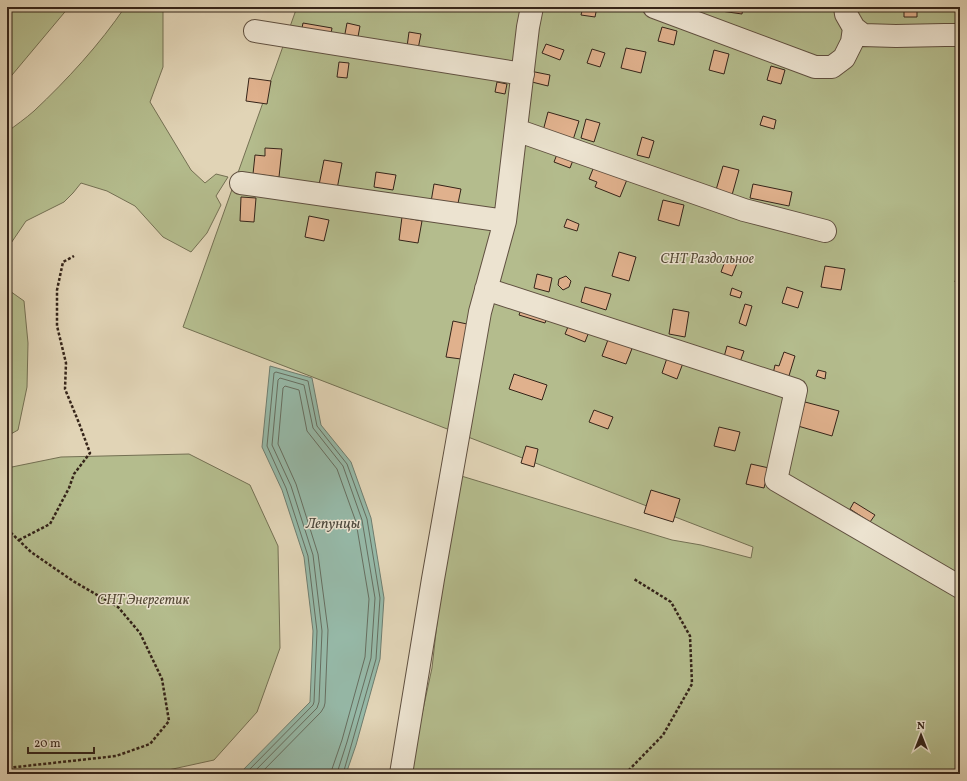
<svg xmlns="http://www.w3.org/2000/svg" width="967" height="781" font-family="Vollkorn,serif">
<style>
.green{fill:#b4bc8d;stroke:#747053}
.water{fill:#96b9a8;stroke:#6f7d6f}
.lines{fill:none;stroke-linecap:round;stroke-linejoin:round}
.shore{stroke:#666e60;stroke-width:1}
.building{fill:#e0b18d;stroke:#352419}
.minor-casing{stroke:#605040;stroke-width:24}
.path{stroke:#352419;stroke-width:2.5;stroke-dasharray:3 2;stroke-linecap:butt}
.minor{stroke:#ece3d0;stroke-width:22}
.labels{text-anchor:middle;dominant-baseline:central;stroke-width:3;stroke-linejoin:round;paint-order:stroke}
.park-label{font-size:14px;font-style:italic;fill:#554a36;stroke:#ece3d0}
.water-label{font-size:15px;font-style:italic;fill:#4d493d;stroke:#ece3d0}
</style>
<rect width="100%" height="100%" fill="#e1d4b6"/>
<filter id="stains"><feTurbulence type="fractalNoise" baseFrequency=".005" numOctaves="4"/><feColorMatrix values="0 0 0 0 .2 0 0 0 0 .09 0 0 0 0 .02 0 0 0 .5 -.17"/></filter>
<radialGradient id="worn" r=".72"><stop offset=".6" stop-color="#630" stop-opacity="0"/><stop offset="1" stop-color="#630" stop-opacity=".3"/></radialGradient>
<path class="green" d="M7,7H69L7,81Z
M125,7H163V67L150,102L191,170L205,183L216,174L228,177L216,196L221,205L207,233L191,252L163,237L135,206L107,191L81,183L73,193L64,202L26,221L7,249V132C16,125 25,119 34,111C67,80 100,44 125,7Z
M297,7H960V774H409L432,668L444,560L458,475L672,540L701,545L751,558L753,547L183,327Z
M7,289L24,301L28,343L27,387L18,430L9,435H7Z
M189,454L250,485L278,546L280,648L257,712L214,760L150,774H7V468L61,457Z"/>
<path class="water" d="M270,366L312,378L321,425L351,462L371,518L384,598L380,659L356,745L346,774H239L310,702L313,631L304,557L282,490L262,447Z"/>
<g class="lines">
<path class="shore" d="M245,774L313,705L314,702L317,631L308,556L286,488L267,446L274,373L276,372L308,381L317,426L347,464L367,519L380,598L376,659L343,774
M252,774L317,708L319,702L322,631L313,555L291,486L272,445L278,380L280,378L304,385L313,428L343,466L362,520L375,598L371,658L347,742L338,770V774
M260,774L321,712L324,707L325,703L328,630L318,554L296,484L278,444L283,388L285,386L299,390L307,431L337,469L356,522L369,599L365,657L342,740L332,769V774"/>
</g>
<path class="building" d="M583,7H597L595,17L581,15Z
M721,7H743L742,14L721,11Z
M904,7H917V17H904Z
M303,23L332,28L330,39L301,33Z
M347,23L360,26L357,42L344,39Z
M662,27L677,31L674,45L658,41Z
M409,32L421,34L418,49L407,47Z
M546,44L564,50L560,60L542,53Z
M626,48L646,52L641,73L621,68Z
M592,49L605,53L600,67L587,63Z
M714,50L729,54L724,74L709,70Z
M339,62L349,63L347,78L337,77Z
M771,66L785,70L781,84L767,80Z
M530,71L550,75L548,86L528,81Z
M249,78L271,81L267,104L246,101Z
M497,82L507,84L505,94L495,92Z
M548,112L579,121L573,140L543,131Z
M763,116L776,120L774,129L760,125Z
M586,119L600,123L594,142L581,138Z
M642,137L654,141L649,158L637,155Z
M265,148L282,149L279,177L253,174L255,155L265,156Z
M559,149L575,155L570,168L554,162Z
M324,160L342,163L337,189L319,185Z
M595,164L628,177L620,197L595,187L597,182L589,179Z
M723,166L739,170L732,195L716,190Z
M376,172L396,175L393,190L374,187Z
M434,184L461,189L457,208L431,202Z
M753,184L792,192L789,206L750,198Z
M241,197L256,198L254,222L240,221Z
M663,200L684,205L679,226L658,220Z
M309,216L329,220L324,241L305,237Z
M402,217L422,221L418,243L399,240Z
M567,219L579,224L577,231L564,227Z
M619,252L636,257L629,281L612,276Z
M727,256L738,261L732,276L721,272Z
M825,266L845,269L841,290L821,287Z
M959,266L960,267V283L955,282Z
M537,274L552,278L549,292L534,288Z
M566,276L571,281L569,287L563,290L558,285L559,279Z
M585,287L611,294L606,310L581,302Z
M787,287L803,292L798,308L782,303Z
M732,288L742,292L740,298L730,295Z
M523,304L549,312L545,323L519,315Z
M745,304L752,306L746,326L739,323Z
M673,309L689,312L685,337L669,334Z
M453,321L467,324L461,359L446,357Z
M570,322L590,329L585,342L565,334Z
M609,337L633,346L626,364L602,356Z
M727,346L744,351L740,362L724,357Z
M784,352L795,356L788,379L773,374L775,365L779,366Z
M667,358L683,363L677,379L662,373Z
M818,370L826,372L825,379L816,376Z
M514,374L547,385L542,400L509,389Z
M805,402L839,411L832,436L798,426Z
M594,410L613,417L608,429L589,422Z
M719,427L740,432L735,451L714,446Z
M526,446L538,449L534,467L521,463Z
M751,464L769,468L764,488L746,484Z
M651,490L680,499L673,522L644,513Z
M854,502L875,515L870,522L850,509Z"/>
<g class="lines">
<defs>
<path id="minor" d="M654,7L815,67H832L844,58L852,42L854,28L846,14L845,7
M854,28L863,35L896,36L945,35H960
M255,31L523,74
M516,130L744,210L825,231
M241,183L505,221
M486,289L796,390L776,480L960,587
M401,774L433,579L480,312L505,221L528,27L532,7"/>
</defs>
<use href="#minor" class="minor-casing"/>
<path class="path" d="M7,529L31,552L73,581L118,607L140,633L162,679L169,721L150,744L116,756L7,768
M19,540L50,524L69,488L74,474L90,453L79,423L65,389L66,363L57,326V290L63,262L74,256
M625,774L663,735L692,684L690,636L671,602L634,579"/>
<use href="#minor" class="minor"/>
</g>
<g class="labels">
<g class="park-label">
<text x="707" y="259">СНТ Раздольное</text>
<text x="143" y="600">СНТ Энергетик</text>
</g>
<g class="water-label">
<text x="333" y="524">Лепунцы</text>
</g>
</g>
<rect width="967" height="781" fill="none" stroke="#e1d4b6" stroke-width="24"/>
<rect x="8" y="8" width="951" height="765" fill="none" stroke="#352419" stroke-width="2"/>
<rect x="12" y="12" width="943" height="757" fill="none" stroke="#352419"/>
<g transform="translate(921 735)" stroke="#ece3d0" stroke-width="3" paint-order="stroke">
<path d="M0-3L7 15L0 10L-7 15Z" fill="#352419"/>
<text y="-6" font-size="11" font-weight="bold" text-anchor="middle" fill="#352419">N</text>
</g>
<path d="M28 747v6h66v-6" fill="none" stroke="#352419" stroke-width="2"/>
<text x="34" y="747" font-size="12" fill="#352419" stroke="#ece3d0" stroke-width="3" paint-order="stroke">20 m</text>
<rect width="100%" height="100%" filter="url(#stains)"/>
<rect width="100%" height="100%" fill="url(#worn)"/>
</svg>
